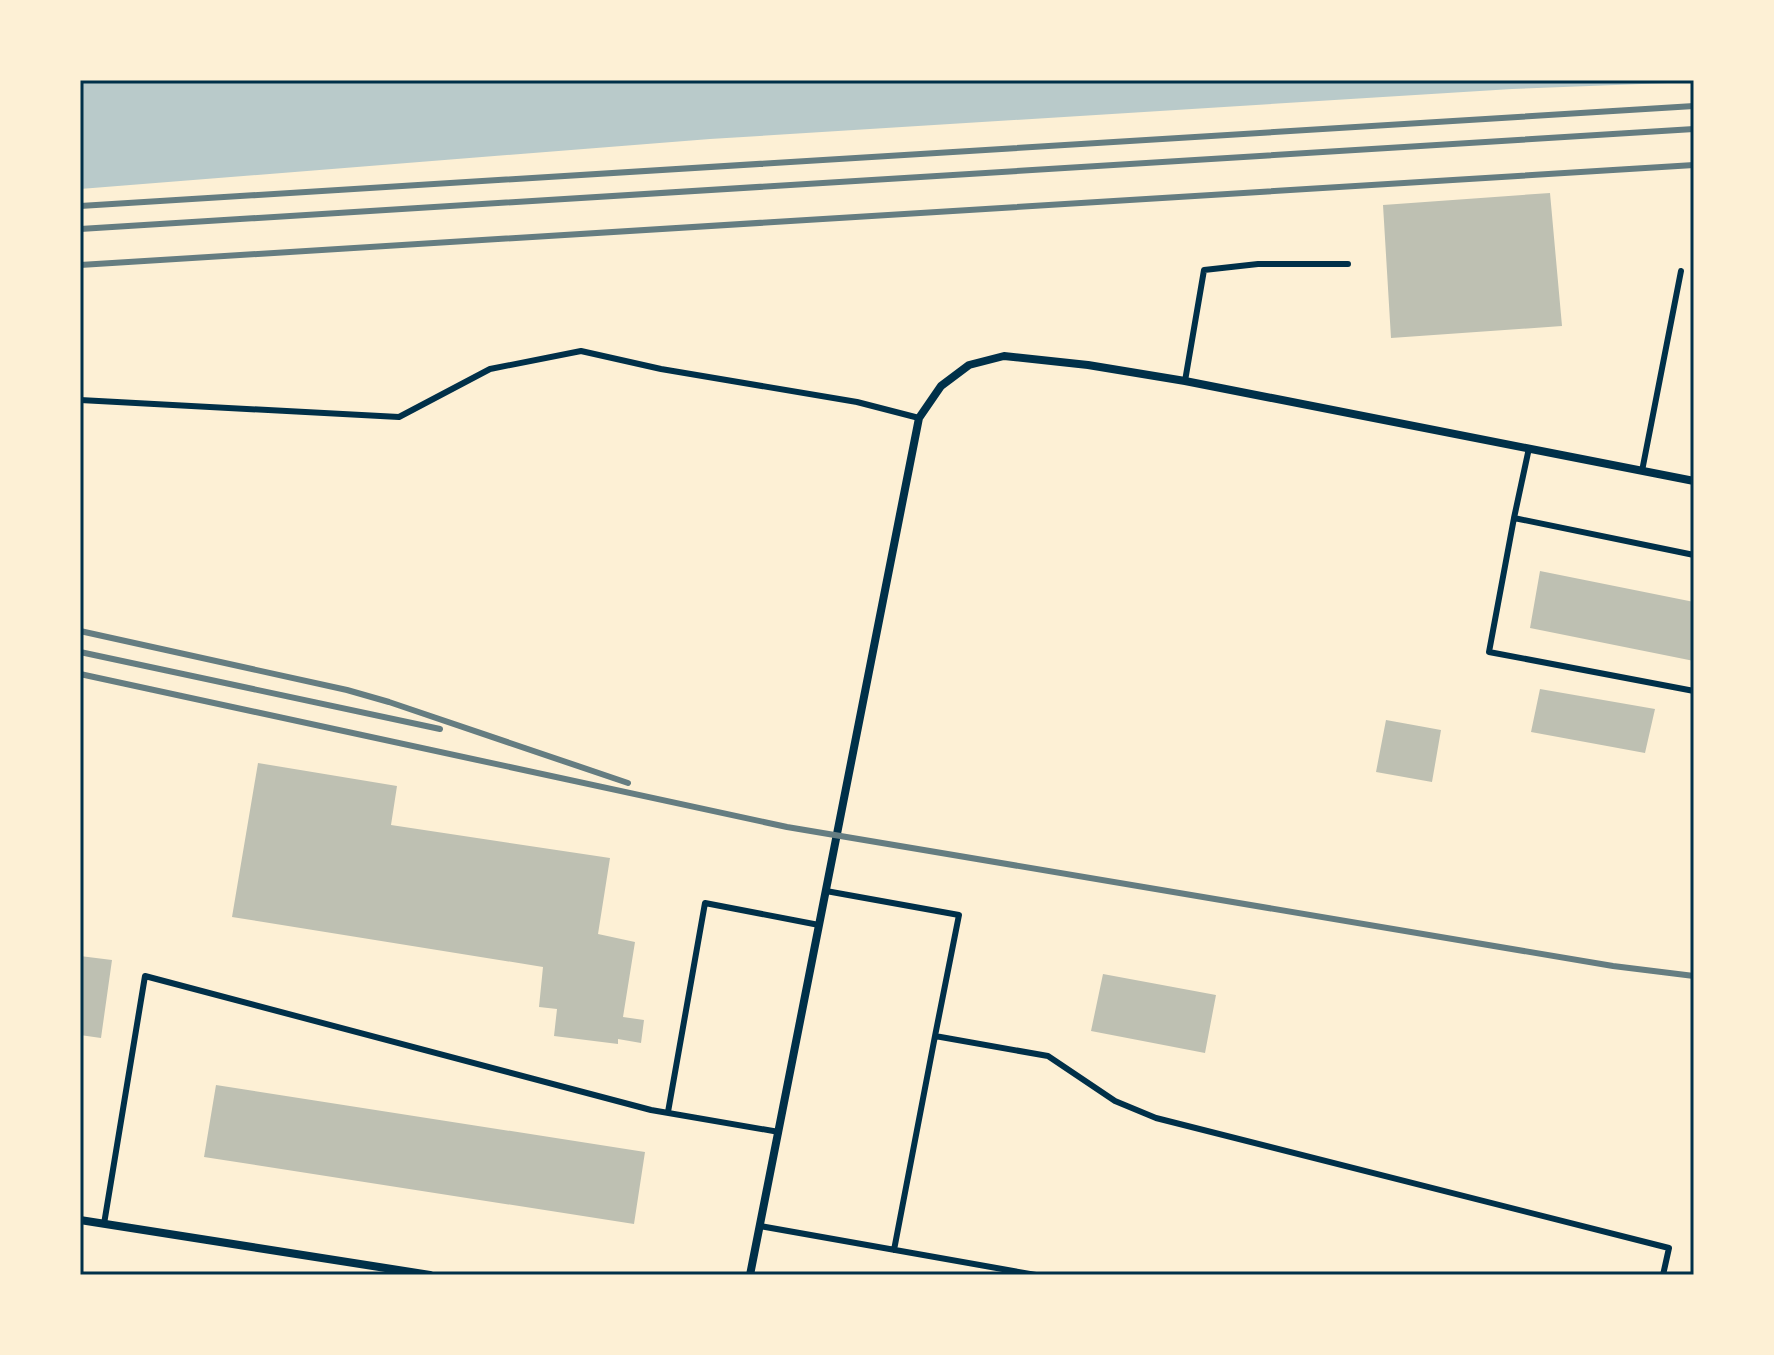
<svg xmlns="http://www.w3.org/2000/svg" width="1774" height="1355" font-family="'Space Grotesk',sans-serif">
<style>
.green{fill:#b9caca}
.building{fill:#bec0b2}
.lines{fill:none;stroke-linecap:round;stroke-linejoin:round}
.service{stroke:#003049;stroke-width:6}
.minor{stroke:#003049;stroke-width:8}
.rail{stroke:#657d81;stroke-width:6}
.neatline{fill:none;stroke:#003049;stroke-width:3}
</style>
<rect width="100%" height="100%" fill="#fdf0d5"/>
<path class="green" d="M80,80H1694V82L1512,89L710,139L80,189Z"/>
<path class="building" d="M1550,193L1562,326L1391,338L1383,205Z
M1540,571L1694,602V661L1530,628Z
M1540,689L1655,709L1645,753L1531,732Z
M1386,720L1441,730L1432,782L1376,772Z
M258,763L397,786L391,825L610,858L598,934L635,942L623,1017L644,1020L641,1043L618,1039V1044L554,1036L557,1009L539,1007L543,967L232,917Z
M80,956L112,960L101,1038L80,1035Z
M1103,974L1216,995L1205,1053L1091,1031Z
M216,1085L645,1152L634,1224L204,1157Z"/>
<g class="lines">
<path class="service" d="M1185,381L1204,270L1258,264H1348
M80,400L399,417L490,369L581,351L661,369L857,402L919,418
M1529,448L1514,518L1694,555
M1642,471L1681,271
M1514,518L1489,652L1694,691
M826,891L959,915L935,1036L1048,1056L1115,1101L1156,1118L1669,1248L1663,1275
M668,1112L705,903L819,925
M104,1224L145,976L651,1110L779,1132
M760,1226L1036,1275
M894,1250L935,1036"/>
<path class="minor" d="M80,1220L430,1275
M750,1275L919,418L941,386L969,365L1004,356L1088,365L1185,381L1694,481"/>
<path class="rail" d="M80,206L1694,106
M80,229L1694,129
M80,265L1694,165
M80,631L347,690L389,702L628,783
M80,652L440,729
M80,674L787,827L1613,966L1694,976"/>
</g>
<rect width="1774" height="1355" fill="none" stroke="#fdf0d5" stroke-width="164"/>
<rect x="82" y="82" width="1610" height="1191" class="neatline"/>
</svg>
